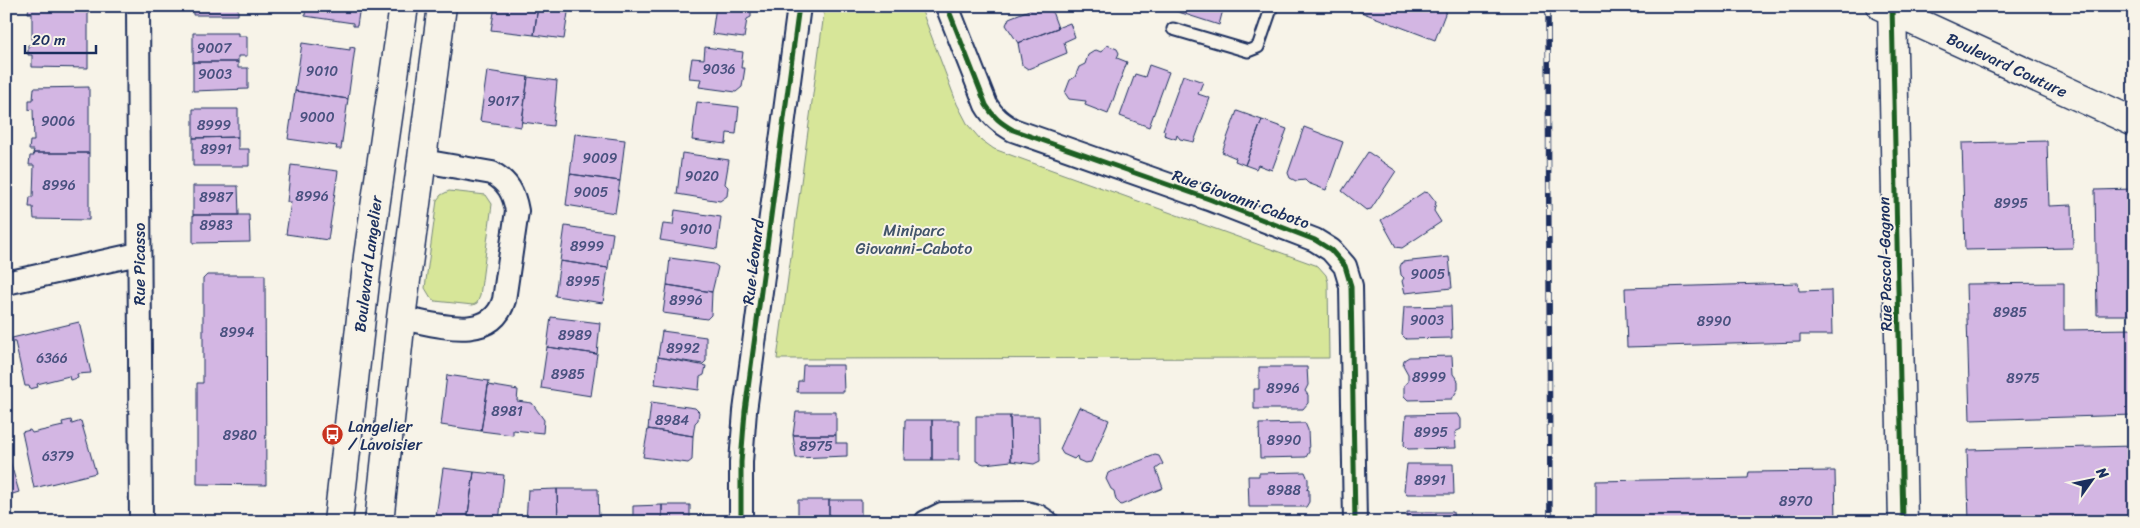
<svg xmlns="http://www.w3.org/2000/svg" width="2140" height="528" font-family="Sriracha,sans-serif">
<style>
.green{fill:#d7e699;stroke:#798a7c}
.building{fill:#d3b6e3;stroke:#1b2f5e}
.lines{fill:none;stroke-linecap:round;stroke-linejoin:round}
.lane-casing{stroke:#1b2f5e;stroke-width:15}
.street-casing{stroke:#1b2f5e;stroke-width:26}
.secondary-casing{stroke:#1b2f5e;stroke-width:31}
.lane{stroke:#f7f3e8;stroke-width:11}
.street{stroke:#f7f3e8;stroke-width:22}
.secondary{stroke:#f7f3e8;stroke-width:28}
.rail-casing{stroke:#1b2f5e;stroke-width:5.5}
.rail{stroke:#f7f3e8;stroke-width:4;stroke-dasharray:11;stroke-linecap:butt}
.cycleway-casing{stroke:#f7f3e8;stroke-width:8}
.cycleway{stroke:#1b5e20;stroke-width:5}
.labels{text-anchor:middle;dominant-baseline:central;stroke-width:4;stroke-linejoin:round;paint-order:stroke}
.number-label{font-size:14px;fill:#49517f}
.street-label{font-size:16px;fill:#1b2f5e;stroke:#f7f3e8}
.park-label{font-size:16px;fill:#41546a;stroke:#f7f3e8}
.poi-label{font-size:16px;fill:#1b2f5e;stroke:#f7f3e8;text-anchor:start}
</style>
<rect width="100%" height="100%" fill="#f7f3e8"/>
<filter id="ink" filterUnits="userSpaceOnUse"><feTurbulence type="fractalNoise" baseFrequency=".02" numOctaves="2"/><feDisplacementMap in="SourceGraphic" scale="10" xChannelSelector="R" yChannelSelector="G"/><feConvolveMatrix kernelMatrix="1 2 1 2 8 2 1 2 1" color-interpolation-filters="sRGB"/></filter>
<g filter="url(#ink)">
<path class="green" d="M825,6H920L957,104L968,125L980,139L994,149L1318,266L1326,275L1328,282L1329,358L777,359Z
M449,191L486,195L492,204L480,296L477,303L473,305L435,301L431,298L425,288L437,200L441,195Z"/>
<path class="building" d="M29,6H88V68L32,67V55H28V45H32V13H28Z
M193,6H238V15H193Z
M306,6H360L357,26H353V23L305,16Z
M495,6H538L534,35L491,30Z
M538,6H569L564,39L534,35Z
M716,6H751V17L747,19L744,38L712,34Z
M1039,6H1050L1058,28L1018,43L1006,25L1009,18Z
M1160,6H1224L1219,25Z
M1345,6H1448L1435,40Z
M1070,23L1075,37L1064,42L1067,53L1028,69L1022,65L1018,43Z
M193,33H238V36H247V56H238V62H193Z
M302,43L350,50V47L355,48L348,99L295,91Z
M1107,45L1117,49L1119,53L1117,58L1127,62L1108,114L1085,105L1086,101L1069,99L1065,93L1070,80L1075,77L1079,67L1085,64L1088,55L1096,50L1101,52Z
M705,47L743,52L741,68H745L742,87L736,92L699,87L701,79L689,78L692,58L704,59Z
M193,62H238V68H248V89L193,91Z
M1149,65L1169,72L1149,127L1120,116L1135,74L1145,77Z
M487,71L528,77L521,127L480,121Z
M1183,75L1203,82L1198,94L1210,98L1194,142L1180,139L1177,135L1176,139L1164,135L1165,131L1163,130Z
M528,77L557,81L553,126L522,122Z
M89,87V153H33L34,150H29L30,141H34L33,109L29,110V100H33L34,88Z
M295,91L348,99L341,149H336L337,146L288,139Z
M697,102L739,107L736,134L727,133L726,144L692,140Z
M193,109H238V137L193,138Z
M1237,111L1262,120L1245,165L1235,161L1236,158L1222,152Z
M1262,120L1287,129L1272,170L1258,165L1256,169L1245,165Z
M1304,127L1343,142L1326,190L1308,183L1305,180L1296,181L1290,178L1288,173Z
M575,134L625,140L620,181L570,174Z
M238,137V149H249V166H193V138Z
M2047,141L2049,206L2072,205L2073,248L1965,250L1962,143Z
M1368,152L1396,171L1371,209L1366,210L1342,191Z
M33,153H89V220L34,219L33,207H29L30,197H33L34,165H29L30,156H34Z
M682,153L729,160L725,184L728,187L727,196L720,201L677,194Z
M291,165L338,171L328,240L286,234L291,202H287Z
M570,174L620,181L615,213L566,205Z
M193,186H238L239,215H193Z
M2134,189V315H2097L2095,190Z
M1424,192L1429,193L1436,202L1434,211L1441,222L1402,248L1396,247L1381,220Z
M675,210L721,217L717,249L660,240L663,224L673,225Z
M193,215H249L250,242L193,243Z
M565,226L613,233L608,268L560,261Z
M1449,257L1452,288L1405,293L1402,281L1404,278L1401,275L1400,267L1402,262Z
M670,258L714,264L718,267L712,292L667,285Z
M560,261L608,268L603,303L555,296Z
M207,275H265L266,485L197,484V383H203V279Z
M1798,283L1799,291L1831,290L1832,335H1800V342L1627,347L1625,288Z
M2064,283V330L2134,329V415L1970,420L1966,284Z
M667,285L712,292L711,315L707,319L663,313Z
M1451,306L1452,338L1406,339L1402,335L1404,307Z
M551,317L600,323L597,354L547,347Z
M79,322L91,373L77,374L78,378L70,380L69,376L37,384L38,387L30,389L29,386H25L15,342H13L12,338Z
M662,331L706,337V361L703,364L658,357Z
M547,347L597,354L591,396L541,388Z
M1452,356L1453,374L1458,381V389L1452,399L1408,400L1404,396V385L1408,382V374L1403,365L1404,360L1409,357Z
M658,357L706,366L704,375L700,377L699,390L655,384Z
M803,365H843L844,392H797L798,381H802Z
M1259,367H1307L1308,385L1305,391L1308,395V403L1303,409H1254V389H1259Z
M447,375L489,381L481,431L441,425Z
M488,385L518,390L517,401L532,403L544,420L543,433L513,430V435L481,431Z
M651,402L695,408L699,412L698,420L695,423L693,436L648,429Z
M1079,407L1109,420L1091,462L1085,463L1078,460L1077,456L1074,459L1063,454L1060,449Z
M796,412H836V435H793Z
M1458,414L1461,419V429L1455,432L1456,448L1408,449L1404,445L1406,415Z
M976,416H1010L1011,461L984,464L976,461Z
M1010,416H1039L1040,461L1034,464L1011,461Z
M71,420L72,424L81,421L96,473L34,488L22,432L30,430L32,433L63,426L62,422Z
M905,420H932V460H904Z
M932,420H959V460H932Z
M1305,423L1308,430L1309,452L1306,457L1260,458L1259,424Z
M648,429L693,436L692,460L688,463L643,457Z
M793,435H836V443H847V456L796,458Z
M2134,446V522H1969L1967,450Z
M6,447L19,492L6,496Z
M1155,455L1159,456L1163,464L1156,469L1163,488L1121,505L1116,500L1114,491L1111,489L1106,479L1108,473Z
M1407,464H1453L1454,494H1407L1404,490Z
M443,468L474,472L467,521L436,517Z
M1835,471L1836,522H1596V481L1748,478L1749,472Z
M474,472L504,475L499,522L467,521Z
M1305,472L1308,479V487L1306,489L1309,490V502L1306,507H1249L1248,476H1259V473Z
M557,489H598L599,522H558Z
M557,489L558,522H526L528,490Z
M798,500H829V522H798Z
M829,500H861V522H829Z
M662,505H690V522H662Z
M662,505V522H633V506Z
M1407,512H1453L1454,522H1407Z"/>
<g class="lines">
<defs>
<path id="lane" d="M1173,29L1248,51L1258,47L1272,6"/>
<path id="street" d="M138,6L141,522
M947,6L986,105C993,117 1001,123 1013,130L1209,199L1315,240L1331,250L1345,266L1351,286L1355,522
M6,283L138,254
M401,318C435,324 491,344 504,300L517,211C514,193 508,182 492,173L423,161
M741,522V462L745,411L799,6
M926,522L942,514L1027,513L1038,516L1047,522"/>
<path id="secondary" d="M1881,6L2134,122
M1892,6L1903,522
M338,522L368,256L404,6
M379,522L401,318L442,6"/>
</defs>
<use href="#lane" class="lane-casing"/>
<use href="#street" class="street-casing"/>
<use href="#secondary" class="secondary-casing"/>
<use href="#lane" class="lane"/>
<use href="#street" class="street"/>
<use href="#secondary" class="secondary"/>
<defs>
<path id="rail" d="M1548,6L1550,522"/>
</defs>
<use href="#rail" class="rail-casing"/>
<use href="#rail" class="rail"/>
<defs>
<path id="cycleway" d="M947,6L986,105C993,117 1001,123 1013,130L1209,199L1315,240L1331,250L1345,266L1351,286L1355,522
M1892,6L1903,522
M741,522V462L745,411L799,6"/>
</defs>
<use href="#cycleway" class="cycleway-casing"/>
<use href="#cycleway" class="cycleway"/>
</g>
</g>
<defs>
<symbol id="bus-disc" viewBox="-11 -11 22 22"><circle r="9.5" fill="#c8321e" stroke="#f7f3e8"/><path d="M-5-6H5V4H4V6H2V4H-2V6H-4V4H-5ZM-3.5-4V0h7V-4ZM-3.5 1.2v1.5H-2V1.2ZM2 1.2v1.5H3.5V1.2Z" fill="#fff"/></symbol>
</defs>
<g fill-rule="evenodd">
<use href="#bus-disc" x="320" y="422" width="25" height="25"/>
</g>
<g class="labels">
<g class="number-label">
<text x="214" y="48">9007</text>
<text x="719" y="69">9036</text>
<text x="322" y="71">9010</text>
<text x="215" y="74">9003</text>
<text x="503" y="101">9017</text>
<text x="317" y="117">9000</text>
<text x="58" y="121">9006</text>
<text x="214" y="125">8999</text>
<text x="216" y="149">8991</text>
<text x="600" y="158">9009</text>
<text x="702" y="176">9020</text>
<text x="59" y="185">8996</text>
<text x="591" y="192">9005</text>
<text x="312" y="196">8996</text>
<text x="216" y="197">8987</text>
<text x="2011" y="203">8995</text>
<text x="216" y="225">8983</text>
<text x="696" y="229">9010</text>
<text x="587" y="246">8999</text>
<text x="1428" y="274">9005</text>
<text x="583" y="281">8995</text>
<text x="686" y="300">8996</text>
<text x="2010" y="312">8985</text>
<text x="1427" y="320">9003</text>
<text x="1714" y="321">8990</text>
<text x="237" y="332">8994</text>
<text x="575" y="335">8989</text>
<text x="683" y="348">8992</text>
<text x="52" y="358">6366</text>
<text x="568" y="374">8985</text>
<text x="1429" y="377">8999</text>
<text x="2023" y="378">8975</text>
<text x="1283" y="388">8996</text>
<text x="507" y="411">8981</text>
<text x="672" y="420">8984</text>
<text x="1431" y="432">8995</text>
<text x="240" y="435">8980</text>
<text x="1284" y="440">8990</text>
<text x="816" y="446">8975</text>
<text x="58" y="456">6379</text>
<text x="1430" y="480">8991</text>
<text x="1284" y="490">8988</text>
<text x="1796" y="501">8970</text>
</g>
<g class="street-label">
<text transform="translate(2007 65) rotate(25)">Boulevard Couture</text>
<text transform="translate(1241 199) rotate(20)">Rue Giovanni Caboto</text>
<text transform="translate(753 262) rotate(-83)">Rue Léonard</text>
<text transform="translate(139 264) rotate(-90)">Rue Picasso</text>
<text transform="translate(368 264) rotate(-83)">Boulevard Langelier</text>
<text transform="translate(1885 264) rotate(-91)">Rue Pascal-Gagnon</text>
</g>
<g class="park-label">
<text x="914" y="230">Miniparc<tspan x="914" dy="18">Giovanni-Caboto</tspan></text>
</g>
<g class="poi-label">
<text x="348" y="426">Langelier<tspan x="348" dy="18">/ Lavoisier</tspan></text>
</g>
</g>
<rect width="2140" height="528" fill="none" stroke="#f7f3e8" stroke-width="25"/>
<rect x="12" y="12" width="2115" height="503" fill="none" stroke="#1b2f5e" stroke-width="2" filter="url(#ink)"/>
<g transform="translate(2092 480) rotate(57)" stroke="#f7f3e8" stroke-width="4" paint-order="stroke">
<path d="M0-4L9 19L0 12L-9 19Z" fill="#1b2f5e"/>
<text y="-8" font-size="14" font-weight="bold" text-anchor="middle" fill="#1b2f5e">N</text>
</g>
<path d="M25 45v8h71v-8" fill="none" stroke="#1b2f5e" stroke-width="2.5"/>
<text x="32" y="45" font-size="15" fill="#1b2f5e" stroke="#f7f3e8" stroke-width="4" paint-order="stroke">20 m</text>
</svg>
